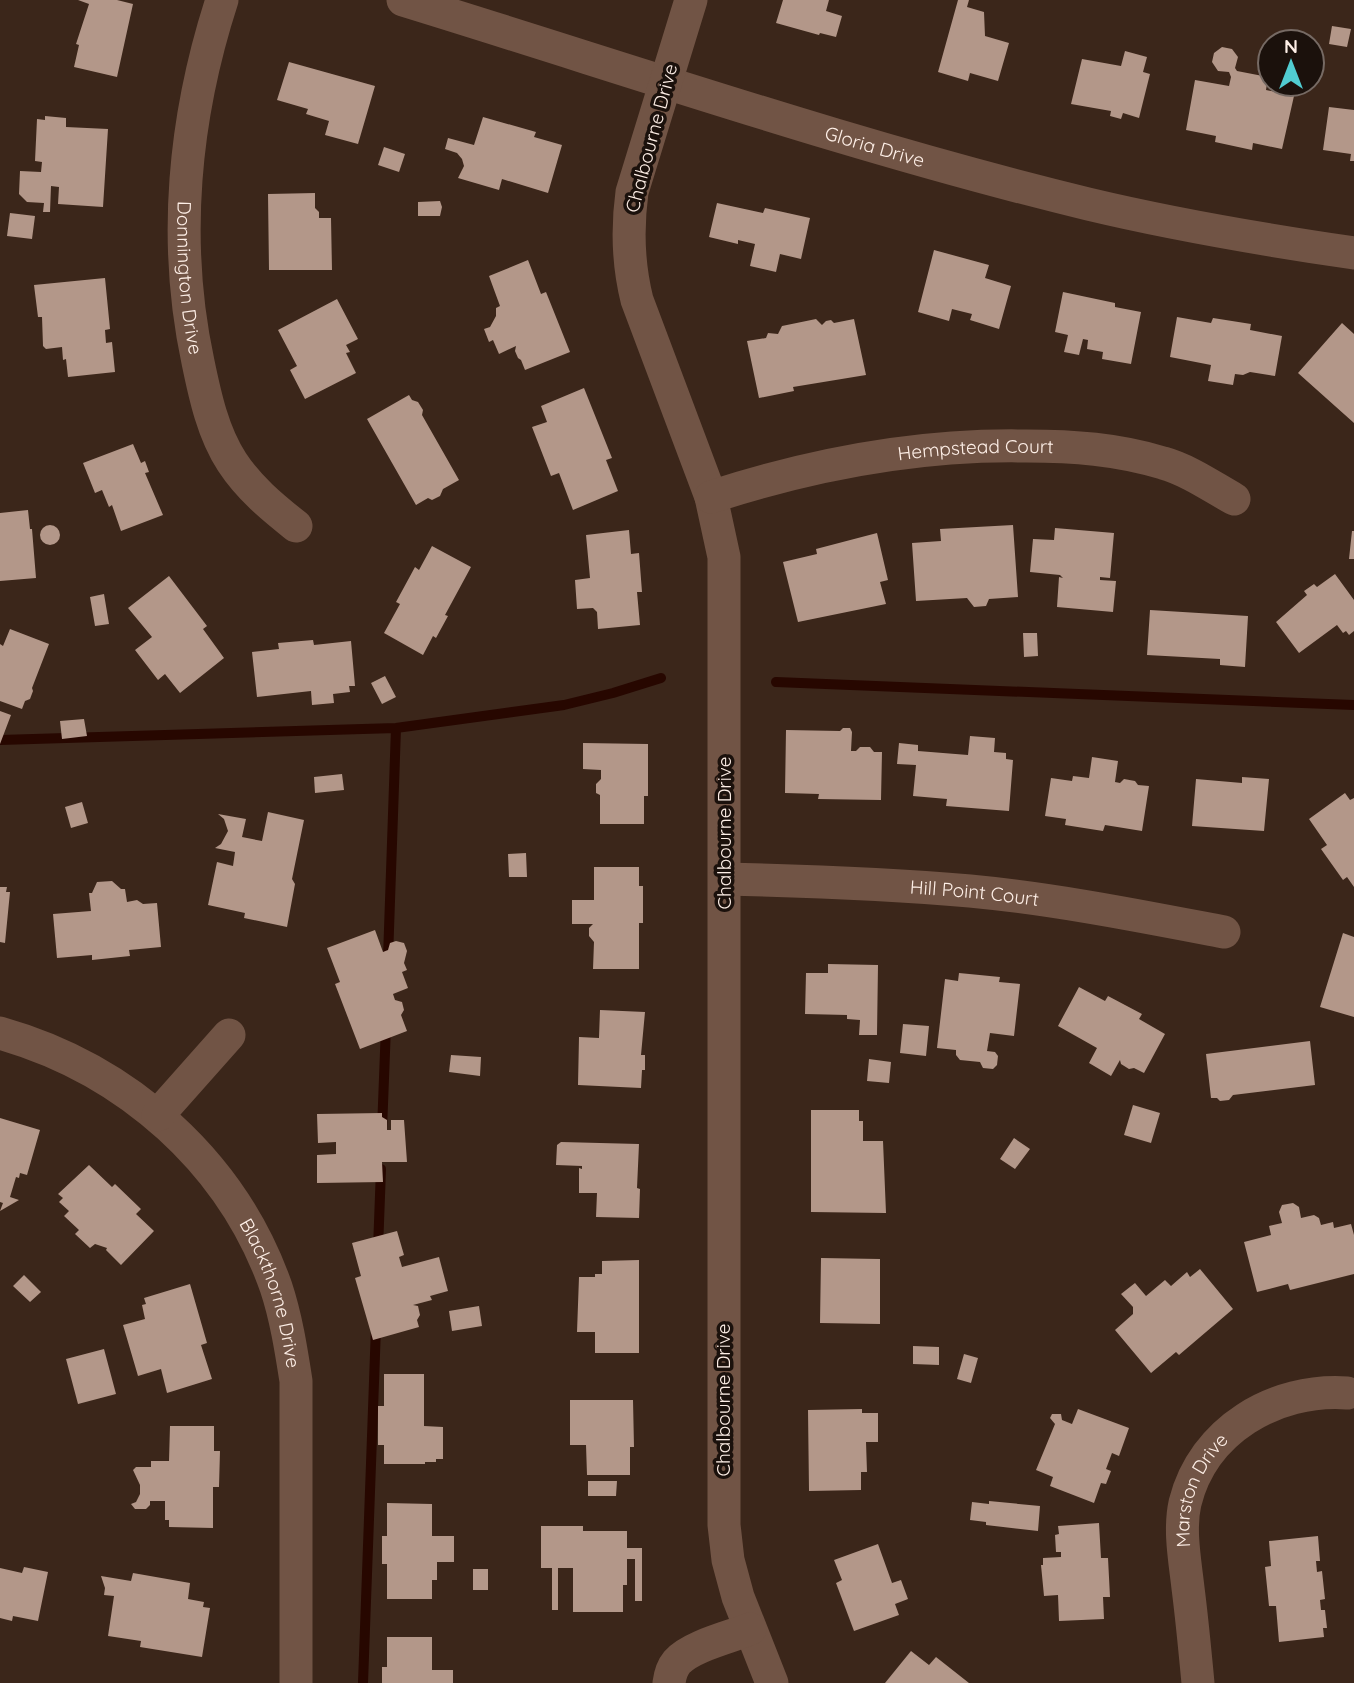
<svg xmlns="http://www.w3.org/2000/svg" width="1354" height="1683" font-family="Quicksand,sans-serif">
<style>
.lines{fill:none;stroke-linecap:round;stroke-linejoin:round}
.stream{stroke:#270700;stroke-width:10}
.building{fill:#b39789}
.minor{stroke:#715445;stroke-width:33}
.labels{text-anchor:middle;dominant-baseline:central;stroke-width:7;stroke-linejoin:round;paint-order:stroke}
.street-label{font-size:19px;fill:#feefe7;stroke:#1b110c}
</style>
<rect width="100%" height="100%" fill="#3b261a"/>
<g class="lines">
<path class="stream" d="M776,682L1354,705
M0,740L396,728L564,705L613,693L661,678
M388,958L396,728
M382,1130L386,1026
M378,1249L381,1169
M363,1683L376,1327"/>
</g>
<path class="building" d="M78,0H117L133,4L117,77L74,67L79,45L76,44L89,4Z
M783,0H829L826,11L842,16L836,37L820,33L819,35L776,23Z
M958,0H969L967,7L984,12L985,36L1009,43L998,81L970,73L968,81L938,72Z
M1332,26L1351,29L1347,47L1329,44Z
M1222,47L1232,49L1238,57L1235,68L1237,71L1268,77L1266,90L1294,96L1282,149L1253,143L1252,150L1215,142L1216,136L1186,130L1195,80L1229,86L1231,77L1229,72L1218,71L1212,62L1214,53Z
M1125,51L1147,57L1143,72L1150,74L1139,118L1123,113L1121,119L1110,116L1111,111L1071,104L1082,59L1121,66Z
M289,62L375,86L358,144L325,135L329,121L306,114L308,109L277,100Z
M1329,107L1354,110V161H1350L1351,154L1323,150Z
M45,116L66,118V127L108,129L103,207L58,204L59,187L51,186L50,212H43L44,203L27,202L19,194L20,171L41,172L42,162L35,161L37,119L45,120Z
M483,117L536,132L534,137L562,145L548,193L502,179L499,190L458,178L464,166L462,159L457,153L445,149L448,138L474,145Z
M384,147L405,154L399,172L378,165Z
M315,193V208L319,212V218H331L332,270H269L268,194Z
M440,201L442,207L440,216H418V202Z
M717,203L763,213L765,208L810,218L801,259L780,254L776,272L750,266L755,244L738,240V244L709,237Z
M10,213L35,216L32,239L7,236Z
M934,250L989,265L985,278L1011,286L999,329L970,320L972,314L952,309L949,321L918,312Z
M528,260L541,294L546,292L570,352L525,370L521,360L518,358L515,351L516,346L499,354L493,340L489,342L484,329L490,327L496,316V308L500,306L489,276Z
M105,278L110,329L105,330L106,343L112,342L115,372L68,377L66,359L63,360L62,347L46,349L43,346L42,317H38L34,285Z
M1063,292L1115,303V307L1141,312L1131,364L1102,359L1103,352L1087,349L1088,340L1083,339L1079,355L1064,352L1068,335L1055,332Z
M337,299L358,339L346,345L350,352L346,353L356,373L305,399L290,370L297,366L278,330Z
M1177,317L1211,323L1213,318L1251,324L1250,330L1282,336L1275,376L1250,372L1243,375L1235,374L1233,385L1208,381L1211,365L1170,357Z
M816,319L822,325L826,321L831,320L834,323L854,319L866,375L793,387L794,391L759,398L747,341L766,338L768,333L778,334L782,326Z
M1342,323L1354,334V423L1298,373Z
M584,388L612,458L606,460L618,491L573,510L559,473L551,476L532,427L547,422L541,406Z
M409,395L412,400L418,402L423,410L422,415L459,480L443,489L440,496L432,500L428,498L416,505L367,419Z
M133,444L141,463L145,461L149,472L145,473L163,515L121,531L112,505L109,507L102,490L95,493L83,463Z
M28,510L30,529H32L36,578L0,581V513Z
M40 535a10 10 0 1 1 20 0a10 10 0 1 1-20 0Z
M1013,525L1018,597L989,599L986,606L974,607L967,598L916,601L912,543L941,541L940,529Z
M1055,528L1114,533L1110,578L1100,577V580L1116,581L1113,612L1057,607L1059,577L1063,578L1060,575L1030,572L1033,539L1054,540Z
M629,530L631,554L639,553L642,592H637L640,625L598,629L597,612L593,608L577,609L575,580L590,578L586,535Z
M1352,531H1354V559H1349Z
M877,533L888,580L880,582L886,604L798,622L783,562L817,554L816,549Z
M432,546L471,567L445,615L448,616L436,638L433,636L423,655L384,633L400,604L396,602L415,567L419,570Z
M1335,574L1354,600V631L1349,635L1346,631L1343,633L1337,625L1299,653L1276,622L1307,595L1304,591L1314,584L1317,587Z
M169,576L207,626L203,629L224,658L180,693L165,674L158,680L135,650L152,637L128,608Z
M104,594L109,624L95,626L90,597Z
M1150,610L1248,616L1245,667L1220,665V659L1147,655Z
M10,629L49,644L32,688L33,691L30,699L25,701L22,709L0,701V644L3,646Z
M1023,633H1037L1038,656L1024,657Z
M313,640L314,645L351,641L355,686H349L350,692L333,694L334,703L312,705L311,691L257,697L252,652L279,649L278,643Z
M385,676L396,697L382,704L371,683Z
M0,711L11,715L0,744Z
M84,719L87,736L62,739L60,721Z
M843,728H850L852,732L851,751H856L860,747H870L874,752H882L881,800L818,799L819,794L785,793L786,730L840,731Z
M970,736L995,738L994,752L1006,753V759L1013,760L1009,811L946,806L947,799L913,796L916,765L897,764L899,743L918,745V751L968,755Z
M583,743L648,744V796H644V824H600V795L596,793V784L601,779V770L583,769Z
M1092,757L1118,761L1115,782L1120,783L1124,779L1135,781L1138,785L1149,786L1142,831L1105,825L1103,831L1065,825L1066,819L1045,816L1051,778L1072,781L1073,776L1089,778Z
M342,774L344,790L315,793L314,777Z
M1242,777L1269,779L1264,831L1192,826L1196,779L1242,783Z
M1345,793L1350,800L1354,798V887L1347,877L1343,880L1321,849L1327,845L1309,819Z
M82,802L88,823L71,828L65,807Z
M268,812L304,820L292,879L295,884L287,927L244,918L245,913L208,905L217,862L233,866L235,852L215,848L221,844L228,831L224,819L218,814L246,819L242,837L262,841Z
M526,853L527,877H509L508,854Z
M594,867H639V886H643V923H639V969H593L594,942L589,936V928L593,924H572V900H594Z
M112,881L121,889H125L127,902L137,900L143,904L157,903L161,947L129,950L130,956L92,960V955L57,958L53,914L91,911L89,893H92L97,882Z
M0,887H7L6,892H10L5,943L0,942Z
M375,930L383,952L388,950L390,943L396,941L404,943L407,951L404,963L407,970L402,972L408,988L393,994L395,1000L402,1002L404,1010L401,1015L407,1031L360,1049L335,984L340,982L327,948Z
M1343,933L1354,937V1017L1320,1007Z
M828,964L878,965L877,1035H859L860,1020L847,1019V1015L805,1014L806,973H828Z
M959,973L1000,977L999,982L1020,984L1014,1036L990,1033L987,1051L995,1052L998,1056L997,1065L993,1069L983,1068L980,1062L960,1060L956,1055V1050L937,1048L945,979L958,981Z
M1079,987L1105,1001L1108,996L1142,1014L1139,1019L1165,1034L1144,1073L1134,1068L1129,1069L1121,1064L1120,1060L1111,1076L1089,1063L1097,1048L1058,1026Z
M600,1010L645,1012L641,1055H645V1070H642L641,1088L578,1085L579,1037L599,1038Z
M903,1024L929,1026L926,1056L900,1053Z
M1310,1041L1315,1085L1233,1095L1229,1100L1220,1101L1217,1098H1211L1206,1054Z
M451,1055L481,1057L480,1076L449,1072Z
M869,1059L891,1062L889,1083L867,1081Z
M1133,1105L1160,1113L1151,1143L1124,1135Z
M811,1110H859V1121H863V1141H883L886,1213L811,1212Z
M382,1113V1117L387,1120V1130H391V1120H404L407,1162H382L383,1182L317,1183V1155L336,1154V1142L318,1143L317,1114Z
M0,1118L40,1130L27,1175L20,1173L19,1178L16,1177L10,1197L19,1200L0,1211L3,1203L0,1202Z
M1014,1138L1030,1149L1015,1169L1000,1159Z
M561,1142L639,1144L637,1188L640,1189L639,1218L596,1217L597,1193H579V1168L582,1169V1166L556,1165L557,1145Z
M89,1165L112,1187L115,1184L141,1209L136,1214L154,1231L121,1265L106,1250L107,1248L95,1244L90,1248L75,1234L79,1230L64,1216L69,1211L59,1202L63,1198L58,1194Z
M1293,1203L1299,1207L1301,1218L1314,1215L1319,1218L1321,1225L1333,1222L1334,1228L1351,1224L1354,1235V1274L1290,1290L1288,1284L1257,1292L1244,1242L1271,1235L1269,1226L1282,1223L1279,1212L1282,1205Z
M397,1231L404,1255L399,1257L402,1267L439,1257L448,1291L430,1296L432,1300L413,1305L418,1306L420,1315L417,1320L419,1327L373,1340L355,1278L361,1276L352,1243Z
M821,1258L880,1259V1324L820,1323Z
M639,1260V1353H595V1332H577L579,1277H595V1274H602V1261Z
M1200,1269L1233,1309L1179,1355L1176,1352L1151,1373L1115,1330L1133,1314V1307L1121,1294L1135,1283L1146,1296L1165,1280L1171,1286L1187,1272L1190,1277Z
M24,1275L41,1292L30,1302L13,1286Z
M190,1284L207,1343L201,1345L212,1379L167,1393L161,1369L138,1376L123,1325L145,1319L142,1305L146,1304L144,1298Z
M479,1306L482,1326L452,1331L449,1311Z
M913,1346L939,1347V1365L913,1364Z
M104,1349L116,1394L78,1404L66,1359Z
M964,1354L978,1358L971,1383L957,1379Z
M384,1374H424V1426L443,1427V1459H436V1462H425V1464H384V1445H378V1406H384Z
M570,1400H633L634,1447H630V1475H587L586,1445H570Z
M862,1409V1413H878V1442H866L867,1472H861V1490L809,1491L808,1410Z
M1078,1409L1129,1428L1119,1456L1112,1453L1106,1469L1111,1471L1106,1484L1101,1483L1094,1503L1050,1486L1053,1477L1036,1470L1055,1424L1050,1418L1052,1414H1061L1062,1420L1072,1424Z
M170,1426H214V1451H220L219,1487H213V1528L169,1527V1520H165V1501H150V1505L146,1509H135L131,1504L136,1502L140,1494V1485L133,1470L136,1467H151V1461H169Z
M588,1481H617L616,1496H588Z
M989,1501L1040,1506L1038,1531L986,1525V1522L970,1520L972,1502L989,1504Z
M387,1503L432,1504V1536H454V1562H437V1580H432V1599H387V1564H382V1536H387Z
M1099,1523L1101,1558H1108L1110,1597H1103L1104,1619L1059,1621L1058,1595L1044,1596L1041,1565H1043V1558L1061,1557V1552H1056L1055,1535L1059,1534L1058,1526Z
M541,1526H583V1531H627V1548H642V1601H635V1559H627V1585H623V1612H573V1568H558V1610H552V1568H541Z
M1318,1536L1320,1561H1316L1317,1572L1322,1571L1325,1599L1320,1600L1321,1610H1325L1327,1628H1323L1324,1637L1279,1642L1276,1606H1269L1265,1567L1271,1566L1269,1541Z
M878,1544L892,1583L901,1580L908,1599L895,1604L899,1615L854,1631L836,1583L842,1580L834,1560Z
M24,1567L48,1572L38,1621L13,1616L12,1621L0,1618V1568L22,1573Z
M473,1569H488V1590H473Z
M133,1573L190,1583L188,1599L204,1602L203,1607L210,1608L202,1657L140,1647L141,1641L108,1636L114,1596L104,1595L105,1588L101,1576L131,1581Z
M387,1637H432V1670H453V1683H382V1667H387Z
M911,1651L929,1665L936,1657L969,1683H885Z"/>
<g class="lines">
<g class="minor">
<path id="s1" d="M222,0C184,117 172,241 198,362C205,396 213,433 232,462C249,488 272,507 296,526"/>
<path id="s2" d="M403,0C631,70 857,148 1088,204C1176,225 1265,240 1354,253"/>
<path d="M691,0L632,192C627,229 628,264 637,300L711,497L724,557V1525L728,1560L738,1597L772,1683"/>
<path id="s3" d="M711,497C813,464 918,444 1026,446C1073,446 1117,449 1163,463C1188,470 1211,486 1234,499"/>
<path id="s4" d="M725,879C807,881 889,884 970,891C1055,899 1140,916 1224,932"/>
<path id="s5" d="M0,1033C127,1069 232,1162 276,1287C286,1317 291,1349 296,1381V1683"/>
<path d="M158,1115L229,1035"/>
<path d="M669,1683C670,1675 672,1668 677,1662C691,1646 730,1637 750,1629"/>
<path id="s6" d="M1198,1683C1195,1651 1192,1619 1188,1588C1185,1561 1179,1530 1185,1503C1203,1430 1275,1388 1347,1393"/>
</g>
</g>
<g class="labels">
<g class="street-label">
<text transform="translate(651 138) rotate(-75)">Chalbourne Drive</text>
<text stroke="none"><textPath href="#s2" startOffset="494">Gloria Drive</textPath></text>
<text stroke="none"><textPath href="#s1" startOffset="282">Donnington Drive</textPath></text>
<text stroke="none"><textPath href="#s3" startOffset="270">Hempstead Court</textPath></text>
<text transform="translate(724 833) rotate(-90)">Chalbourne Drive</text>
<text stroke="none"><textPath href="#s4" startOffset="250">Hill Point Court</textPath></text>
<text stroke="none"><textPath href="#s5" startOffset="394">Blackthorne Drive</textPath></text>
<text transform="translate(723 1400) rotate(-90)">Chalbourne Drive</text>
<text stroke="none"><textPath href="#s6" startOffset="198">Marston Drive</textPath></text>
</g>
</g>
<g transform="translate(1291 63)"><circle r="33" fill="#1b110c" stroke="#766a64" stroke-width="2"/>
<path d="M0-5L12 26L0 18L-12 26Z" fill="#51ccd1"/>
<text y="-10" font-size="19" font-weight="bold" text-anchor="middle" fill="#feefe7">N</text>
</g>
</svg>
